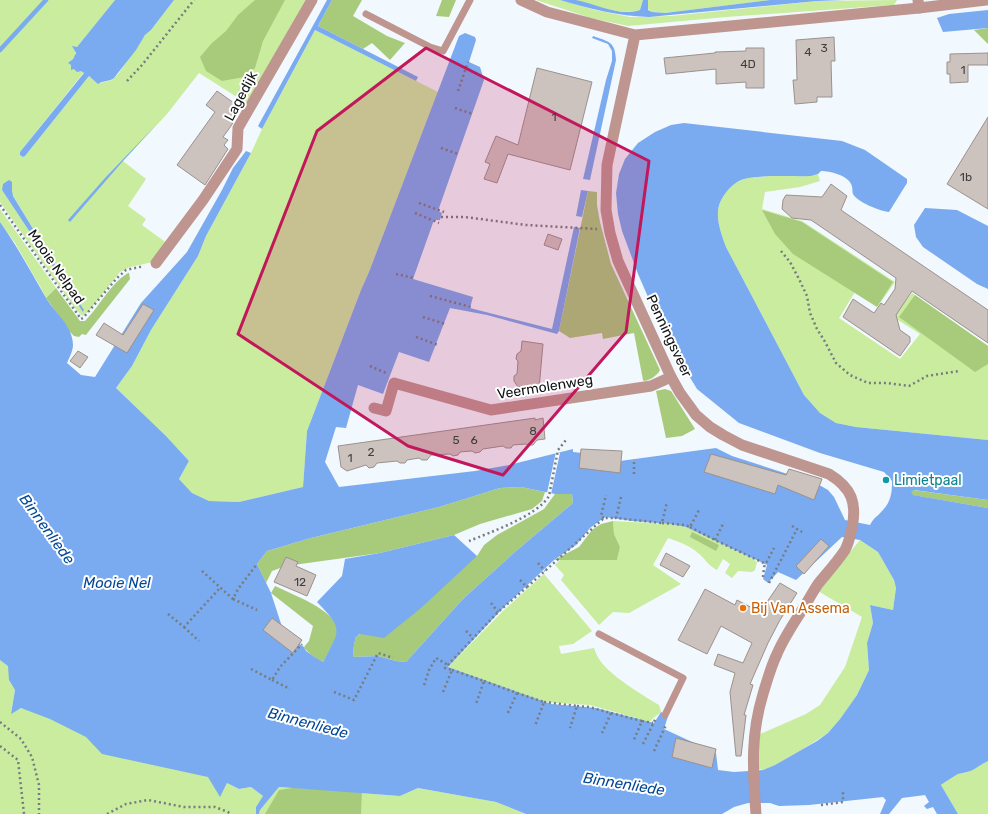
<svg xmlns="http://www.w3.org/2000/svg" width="988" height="814" font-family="Rubik,sans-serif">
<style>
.green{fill:#c9ec9f;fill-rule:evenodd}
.forest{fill:#a7cb7b}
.water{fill:#7aaaef;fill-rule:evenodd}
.pier{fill:#f1f8fe}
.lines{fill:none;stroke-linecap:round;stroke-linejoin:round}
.stream{stroke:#7aaaef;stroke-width:4.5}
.building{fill:#cdc3be;stroke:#9b918d}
.path{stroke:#777c80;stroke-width:2.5;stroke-dasharray:2 3;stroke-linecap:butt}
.service{stroke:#be958f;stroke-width:7}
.minor{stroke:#be958f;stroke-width:11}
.tertiary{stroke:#be958f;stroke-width:11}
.marked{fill:#c2185b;fill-opacity:0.2;stroke:#c2185b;stroke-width:3;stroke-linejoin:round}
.culture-dot{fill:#0f9aa8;stroke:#fff;stroke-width:1.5}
.food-dot{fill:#e8710a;stroke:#fff;stroke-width:1.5}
.labels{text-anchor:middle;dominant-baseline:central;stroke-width:4;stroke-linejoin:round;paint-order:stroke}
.number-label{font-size:12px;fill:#3f3f3f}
.street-label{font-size:14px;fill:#101315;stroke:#fff}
.culture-label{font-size:14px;fill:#0d838f;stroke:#fff;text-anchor:start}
.food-label{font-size:14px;fill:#c56008;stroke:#fff;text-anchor:start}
.water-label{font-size:15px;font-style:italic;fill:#034896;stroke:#fff}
</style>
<rect width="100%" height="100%" fill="#f1f8fe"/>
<path class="green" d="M0,0H115L86,36L77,47H73L75,51V56L69,63L74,68L84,72L20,152V155L23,157L25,156L89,76L97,82L100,83L112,80L119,73L145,35L151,30L174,0H309L248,104L199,73L167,114L123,161L146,179L128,206L146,219L142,225L168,244L153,262L130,267L120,272L88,312L82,316L74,307L0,202ZM12,182V194L41,242L44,244L50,257L84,310V312L2,190Z
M536,0H560L595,10L630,17L671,16L817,1L897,0L894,5L726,17L628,26L591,18Z
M575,0H643L640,10C619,16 595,5 575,0Z
M648,0H770L665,13L652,12L648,9Z
M315,30L438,92L369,272L361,290L307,431L303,487L239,502L209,501L192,493L179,479L189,461L166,436L116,388L132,366L151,330L198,256L206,236L251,153L262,129Z
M818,174L820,181L800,187L765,192L762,209L802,221L895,282L878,306L855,292L839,318L900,359L920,334L893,317L912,293L988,346V440L856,427L836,423L820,413L804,395L726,247C722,236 717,223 718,211C719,199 730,185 741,180C755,174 794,177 811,176Z
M0,209L56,288L46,298L41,288L15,243L0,222Z
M613,521L670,524L686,527L748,555L757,562L755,570L752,572L738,571L732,578L725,573L730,564L723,559L717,570C707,565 706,559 698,553C691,546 677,541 668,538L653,565L681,584L629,613L613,612L599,625L561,580L564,575L555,565L560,560H617L620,547L614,534Z
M860,540L878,552L894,580L896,588L893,610L870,605L873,623L867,643L869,670L857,695L840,719L828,733L803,749L775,765L763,770L756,768L760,734L806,714L820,705L845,667L862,617L818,591Z
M544,574L592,631L573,644L559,646L561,654L594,648C595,651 597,656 599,659C609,675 642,695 659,705L661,712C657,716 653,717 650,722L590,705L544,702L448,667L503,611Z
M0,660L9,666V680L15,690L11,713L21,708L78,724L185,771L210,775L223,791L227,783L239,789L251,787L263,796L256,807V814H0Z
M988,761V814H958L941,785C942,784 955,775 958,774C960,773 964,773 967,772C974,770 981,764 988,761Z
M279,787L400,796L418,788L496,802L526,814H259L260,810Z"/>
<path class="forest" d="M255,0H285L263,41L255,68L244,77L222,81L206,71L200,57L211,44L226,31L238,15Z
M332,0H362L353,16L387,36L405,43L390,60L372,43L363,49L318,26Z
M442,0H456L449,17L436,16Z
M988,28V44L974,30Z
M588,191L597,192V205L600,222L611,264L660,370C657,376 650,380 644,381L643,380L634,333L603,339L602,333L570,338L559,331Z
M762,210L802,222L893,282L877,307L793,254L775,234Z
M128,273H129L130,279L89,331L86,335L82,334L79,337L74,336L69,331L65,324L46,298L56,288L80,321H85C100,306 110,284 128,273Z
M915,295L988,346V364L975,372L899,317Z
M665,389L671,391L695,429L682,436L666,438L656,391Z
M521,487L545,492L542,501L532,509L480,524L454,535L380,553L286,566L272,571L266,583L257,564L267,551L311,538L439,507L500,488Z
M913,490L988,500V508L912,495L910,492Z
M555,494H572L573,503L516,551L463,599L406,662L396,661L378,656L353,657L354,644L356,637L477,556L484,545L497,535L544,509Z
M613,521L614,534L620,547L617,560H554L579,547L592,530L601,524Z
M692,532L719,545L716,551L690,537Z
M275,586C291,594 335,610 337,628C339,637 327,654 323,662C316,658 308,654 304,647L309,641L313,626L271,593Z
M292,788L362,789L361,814H265L279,790Z"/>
<path class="water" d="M115,0H174L151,30L145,35L136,50L114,78C110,82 103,80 98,84L89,76L25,156L23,157L20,155V152L84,73L81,71L77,72L74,69L71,70V65L68,63L73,59L76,53L72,46L77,47Z
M327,0H332L318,26L418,77L416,81L315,30L262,129L258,126Z
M560,0C565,0 571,0 576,0C597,4 619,17 640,10L643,0H648V10L652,12L665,13L770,0H845L817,1L649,17C618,16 590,9 560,0Z
M988,10V28L943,32L937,18L949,14Z
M465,33L475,37L476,40L469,62L480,67L484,80L438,211L442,213L440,220H434L413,279L473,297L470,308L552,329L574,227L580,228L559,331L557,334L487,315L450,308L429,362L399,352L383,394L358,385L346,428L336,427L325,462L339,487L475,471L509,465L573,449V452L618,457L620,461L716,448L732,456L800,478L821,486L828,490L834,497L845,520L870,525C875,516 876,518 882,511C891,502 892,493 892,481L884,472L820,453L739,423L697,389L666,338L638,274L622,231L618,214L616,193L619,174L625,159L638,143L655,132L671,125L684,123L842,141L865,150L907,179V183L889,212C880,211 857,202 853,194C852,191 853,187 851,184C847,175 830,171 821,171L818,174L811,176C794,177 755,174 741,180C730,185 719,199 718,211C717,223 722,236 726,247L804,395L820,413L836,423L856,427L988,440V500L914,490L911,492L913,495L988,508V761C981,764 975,770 967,772C964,773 961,773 958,774C956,775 942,784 941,785L958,814H937L933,807L927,809L924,806L929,802L925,795L902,798L889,814H880L886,800L883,797L809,805L779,806L770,803H748L734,807L722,814H526L496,802L418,788L400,796L279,787L260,810L259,814H256V807L263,796L251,787L239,789L227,783L220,797L208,777L102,754L86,737L50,719L21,708L11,714L15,690L9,680L8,666L0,660V222C17,246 31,272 46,298C55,313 73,326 73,345C73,351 69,358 67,363L81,375L95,377L141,303L187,252L222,190L233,168L246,151L251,153L206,236L198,256L151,330L132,366L116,388L166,436L189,461L179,479L192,493L209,501L239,502L303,487L307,431L361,290L369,272L459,36ZM521,487L555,494H572L573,503L516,551L463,599L406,662L396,661L378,656L353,657L354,644L356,637L360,634L384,638L421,608L477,556L454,535L380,553L345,559L342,576L317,602C344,630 340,629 323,662L313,656L306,651L304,647L284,633L271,593L257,564L267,551L311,538L439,507L500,488ZM605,517L632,521L670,524L686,527L767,565L763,579L768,583L778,572L796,580L842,537L860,540L878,552L894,580L896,588L893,610L870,605L873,623L867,643L869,670L857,695L840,719L828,733L817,741L775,765L763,770L734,772L718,770L716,753L664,729L668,716L661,712L654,723L596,708L551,704L448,667L504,607L554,560L576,545L590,528Z
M593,36C609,42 615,41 616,60L590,180L583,179L606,80L612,61V51L608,44L592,38Z
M156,125L123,161L70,222L68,220L105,178Z
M9,180L12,182V191L13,196L41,242L44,244L50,257L84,310L83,312L2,190L3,184Z
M581,190L588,191L582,217L576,216Z
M925,208L957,210L988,226V289L977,284L923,247L916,237L914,225Z"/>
<path class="pier" d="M556,452L560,453L551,494L547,493Z"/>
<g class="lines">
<path class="stream" d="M0,50L46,0"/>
</g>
<path class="building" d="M834,37L835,61H831L832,97H817V102L795,104L793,80H797L796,40Z
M746,48H764V88H746V82L716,84V69L666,74L664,58L715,53V52L746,51Z
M988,53V65H968V82L950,83V74H947V62H950V54Z
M537,68L592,82L570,170L508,154L497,183L484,179L490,164L485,162L496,136L518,145Z
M217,91L241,108L231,126L223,137L228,140L224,145L228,149L205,185L177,165L215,112L206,105Z
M988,117V209L947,184Z
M831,184L847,196L841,210L988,310V343L912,291L896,315L900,330L910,337V342L900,356L843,317L853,299L874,313L881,303L884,305L895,289L896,278L811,220L792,218L782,209L783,200L786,195L822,197Z
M548,234L562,239L558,250L544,245Z
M143,304L154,310L127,353L96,335L104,323L123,335Z
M522,341L543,344L539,389L518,387L514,381V376L517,374L518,361L516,359L517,354L521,351Z
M78,351L88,357L80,368L70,361Z
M535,418V420L543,418L545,439L537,440L533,445H528L526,444L513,445L511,448H506L503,446L483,449L480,452L475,453L472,451L460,452L458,455L453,456L450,454L431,455L427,460H422L419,458L407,460L405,463H400L397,461L377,463L374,467L369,468L366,465L347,471L341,467L338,446Z
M581,449L622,451L620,473L579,468Z
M711,454L786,475L789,469L822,479L814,500L778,485L775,494L704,472Z
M821,539L829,546L804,574L796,566Z
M666,553L690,566L683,577L660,565Z
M286,557L298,562L296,566L316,575L307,596L274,582Z
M780,583L797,593L780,620L768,643L750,684L753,685L744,715H746L741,756H736L730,692L735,673L714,665L718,654L743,663L752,643L721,626L707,654L678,640L705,589L735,605L737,600L760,612Z
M272,618L302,640L293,653L263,630Z
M676,738L716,749L712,768L672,757Z"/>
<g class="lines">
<path class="path" d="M127,81L142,65L194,0
M458,91L468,62
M455,108L473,114
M441,148L458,154
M419,203L444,212
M0,205L81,319L83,318L117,278L126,270L144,266
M415,213L439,223
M441,217H465L526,225L597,229
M781,251L790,262L799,279L807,296L810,313L817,329L824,340L836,363L850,375L868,383H887L909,386L927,376L959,371
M396,274L414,278
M430,296L471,307
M423,317L445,324
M416,337L438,345
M370,366L386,373
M634,474V460
M621,497L616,518L662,523L667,502
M604,518L601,516L606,495
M662,523L685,525L690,527L699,510
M792,526L802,532
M690,527L715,540L766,564
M715,540L724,522
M469,541C491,532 537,516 549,496L558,450L566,440
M538,563L545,571
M202,571L233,599L238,589L257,564
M763,577L764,567L774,548
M520,580L527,587L604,518H616
M769,583L797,529
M233,599L257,610
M491,603L498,612
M168,614L184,627L220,588
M184,627L199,641
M466,631L473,638
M251,669L272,680L280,667L302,644
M452,670L484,681L476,704
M272,680L290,689
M484,681L517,693L507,715
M424,685L429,670L436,658L448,665
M334,692L354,700L378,653L393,658
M443,692L452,670L445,668L498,612L527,587
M517,693L544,702L535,726
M544,702L577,706L570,728
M577,706L589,707L611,713L602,733
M611,713L642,721L633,742
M642,721L653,723
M0,722L21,739L32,757L39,785V814
M643,744L656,718
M0,746L18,760L24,814
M654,751L666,725
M821,805L843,802V792
M107,814L126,804L148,800L184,807H215L228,812L230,814"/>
<path class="service" d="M366,14L430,47L443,51L470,0
M599,634L683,678L665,715"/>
<path class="minor" d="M918,0L919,8
M156,263L203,200L237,149L238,128L312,0
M374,408L386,411L394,383L491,410L651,386L671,377"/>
<path class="tertiary" d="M521,0L547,12L635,35L919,8L986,0
M635,35L607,165L606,210L610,233L618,261L671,377L680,393L696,415L710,427L723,435L742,445L829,474C852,488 857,503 852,528C850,536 849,543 845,550C837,562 827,573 818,584C814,590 810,597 806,604C796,620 784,637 777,654C771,666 767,681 763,694C750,737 753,770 756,814"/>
</g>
<path class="marked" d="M426,48L649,161L626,332L503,475L408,446L238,334L317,131Z"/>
<circle class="culture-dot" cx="886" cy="480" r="4"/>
<circle class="food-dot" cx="743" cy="608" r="4"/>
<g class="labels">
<g class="number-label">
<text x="824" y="48">3</text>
<text x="808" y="52">4</text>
<text x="748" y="64">4D</text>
<text x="963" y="70">1</text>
<text x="554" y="117">1</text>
<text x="966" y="177">1b</text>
<text x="533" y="431">8</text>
<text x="456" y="440">5</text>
<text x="474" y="440">6</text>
<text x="371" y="452">2</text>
<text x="350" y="458">1</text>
<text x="300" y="582">12</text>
</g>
<g class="street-label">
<text transform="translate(241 96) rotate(-62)">Lagedijk</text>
<text transform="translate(56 267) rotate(55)">Mooie Nelpad</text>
<text transform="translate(669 336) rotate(65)">Penningsveer</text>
<text transform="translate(545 387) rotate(-9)">Veermolenweg</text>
</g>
<g class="culture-label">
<text x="894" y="480">Limietpaal</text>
</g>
<g class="food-label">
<text x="751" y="608">Bij Van Assema</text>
</g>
<g class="water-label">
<text transform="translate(47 529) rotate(54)">Binnenliede</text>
<text x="117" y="583">Mooie Nel</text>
<text transform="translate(308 723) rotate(15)">Binnenliede</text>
<text transform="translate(624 784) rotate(9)">Binnenliede</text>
</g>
</g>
</svg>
